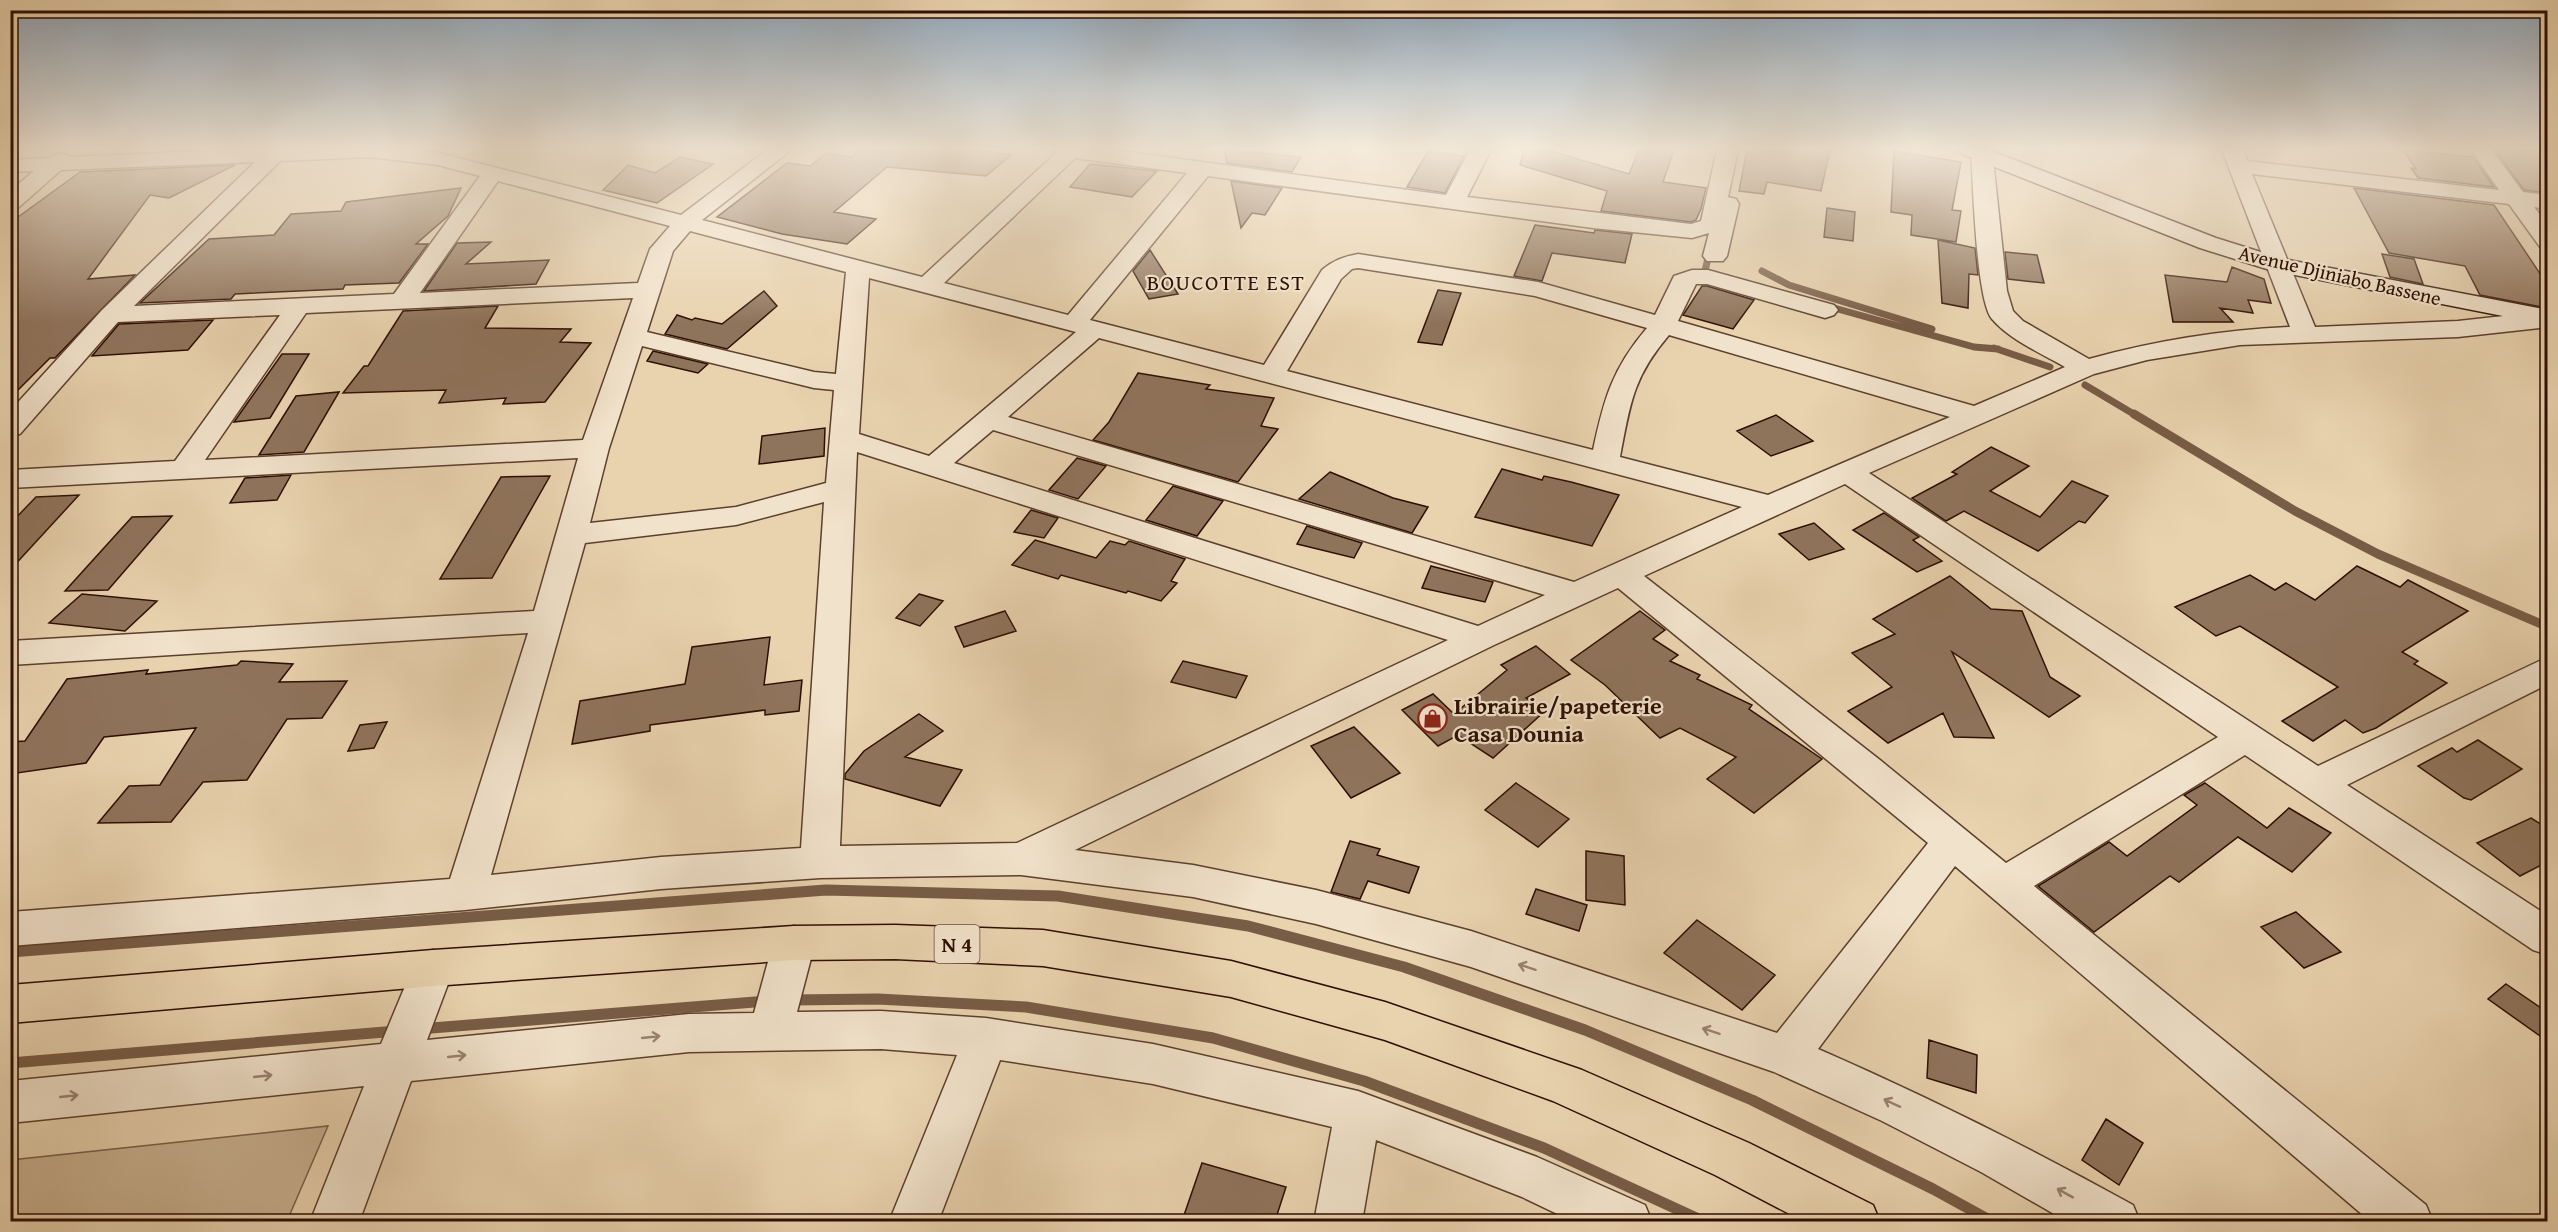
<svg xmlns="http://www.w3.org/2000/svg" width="2558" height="1232" font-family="'Gentium Book Plus',serif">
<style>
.green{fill:#c9b292;stroke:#7b604a;stroke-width:1.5}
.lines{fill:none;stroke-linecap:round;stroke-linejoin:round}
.stream-far2{stroke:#775c46;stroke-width:7}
.stream-far1{stroke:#775c46;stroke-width:9}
.stream{stroke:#775c46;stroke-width:11}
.building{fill:#8f745c;stroke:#2d0e02;stroke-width:1.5}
.minor-casing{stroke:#5c3f2d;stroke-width:3}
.secondary-casing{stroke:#2d0e02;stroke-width:3}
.trunk-casing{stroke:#2d0e02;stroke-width:3}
.minor{fill:#f1e2cb;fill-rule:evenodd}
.secondary{fill:#f1e2cb;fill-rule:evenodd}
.trunk{fill:#e9d3af;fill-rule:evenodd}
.oneway{stroke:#998371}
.labels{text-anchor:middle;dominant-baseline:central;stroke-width:4.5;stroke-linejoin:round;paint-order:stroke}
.far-street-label{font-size:20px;fill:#2d0e02;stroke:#f1e2cb}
.far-neighbourhood-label{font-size:22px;letter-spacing:1.5px;fill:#2d0e02;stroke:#f1e2cb}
.shield{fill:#f1e2cb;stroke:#684e3e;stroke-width:1.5}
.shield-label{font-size:22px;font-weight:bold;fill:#2d0e02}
.poi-label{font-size:24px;font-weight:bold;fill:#2d0e02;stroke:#f1e2cb;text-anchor:start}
</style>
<rect width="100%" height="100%" fill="#e9d3af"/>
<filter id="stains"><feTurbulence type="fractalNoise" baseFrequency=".00333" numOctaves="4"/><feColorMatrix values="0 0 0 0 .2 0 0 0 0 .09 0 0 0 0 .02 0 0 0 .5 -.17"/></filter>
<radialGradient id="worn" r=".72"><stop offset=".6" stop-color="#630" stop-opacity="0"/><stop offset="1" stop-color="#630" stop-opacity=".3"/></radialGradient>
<path class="green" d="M328,1126L287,1221H11V1160Z"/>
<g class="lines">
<path class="stream-far2" d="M1710,249L1705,271L1713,274
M1762,271L1789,285L1932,329
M1827,306L1974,347L1998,349
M1994,348L2050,367
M2085,385L2137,416"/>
<path class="stream-far1" d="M2134,414L2295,511L2378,554L2548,627"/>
<path class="stream" d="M10,952L826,890L1058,896L1248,926L1404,967L1585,1030L1752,1100L1933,1189L1993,1222
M790,1000L878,999L1026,1007L1213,1038L1364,1081L1544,1148L1705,1222
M419,1029L768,1001
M10,1063L397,1031"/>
</g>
<path class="building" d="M858,150H983L1011,155L986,176L887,167L834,212L876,219L847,244L782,234L717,217L787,163L810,166L826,153L852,157Z
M1224,150H1235L1301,157L1292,172L1227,163Z
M1524,150H1547L1629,174L1639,150H1674L1663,182L1706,188L1701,209L1696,220L1691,222L1601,211L1607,191L1520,165Z
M1747,150H1830L1821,191L1767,182L1764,194L1739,191Z
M2403,150L2473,157L2494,187L2418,178L2411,168L2416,169Z
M2495,150H2547V193L2524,190Z
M1428,151L1464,156L1445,193L1407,187Z
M1894,151L1961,162L1952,210L1961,211L1956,242L1911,235L1912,215L1891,212Z
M680,157L713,164L657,203L603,190L628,165L655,173Z
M1090,164L1157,171L1132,197L1070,187Z
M235,165L169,198L150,195L88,279L135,275L55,358H50L10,398V223L80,172Z
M1231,181L1282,188L1265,215L1252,213L1241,228Z
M461,188L448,216L416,244H428L399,283L345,285L343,289L235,294L231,299L140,303L209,239L274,235L291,214L341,211L346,202Z
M2354,188L2494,205L2547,284V308L2480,295L2465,266L2389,253Z
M1827,208L1855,212L1853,241L1824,237Z
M1535,225L1594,233L1595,230L1632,234L1625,263L1552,253L1542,281L1514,276Z
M1938,240L1975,248L1978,275L1969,274L1968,308L1942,303Z
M491,242L466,264L549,260L536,284L424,291L457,243Z
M1150,250L1178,294L1149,299L1133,271Z
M2005,252L2037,255L2044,283L2008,279Z
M2382,254L2414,259L2423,284L2390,277Z
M2232,267L2264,279L2271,303L2248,300L2253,313L2220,308L2233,322H2173L2165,275L2227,282Z
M1702,286H1707L1754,300L1733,329L1683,315Z
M1438,290L1461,293L1442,345L1418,342Z
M764,291L777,306L727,349L665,334L677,315L692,320L695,318L722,324Z
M498,306L485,328L571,329L560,342L591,343L545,402L503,404L506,398L439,403L446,390L343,393L364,366H368L403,311Z
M213,320L188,350L92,356L119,324Z
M653,351L708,364L698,373L647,361Z
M282,354H309L270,418L234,422Z
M1138,373L1210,385L1206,389L1274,398L1261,426L1278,429L1238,482L1093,440L1109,422Z
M339,392L304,452L259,455L296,396Z
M1776,415L1786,422L1813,441L1771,456L1737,431Z
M825,428L824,456L759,464L762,436Z
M1991,447L2029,466L1990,491L2040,517L2072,481L2108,496L2085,523L2079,521L2038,551L1964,511L1946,521L1912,498L1957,474L1952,472Z
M1077,458L1106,466L1078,499L1049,490Z
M1502,469L1542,480L1544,476L1571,482L1619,495L1592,546L1475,517Z
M1330,472L1393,498L1428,507L1412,533L1299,499Z
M291,475L277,500L230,503L245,478Z
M550,476L492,578L440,579L501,477Z
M1173,486L1223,501L1197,536L1146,520Z
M79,495L10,570V524L36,497Z
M1031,510L1058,518L1044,538L1014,532Z
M1884,513L1919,537L1913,540L1942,561L1917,572L1853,530Z
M172,516L108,590L65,591L132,517Z
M1814,523L1844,549L1809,560L1779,534Z
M1307,526L1362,543L1354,558L1297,544Z
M1035,540L1096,558L1110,541L1125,545L1129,541L1185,559L1171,581L1177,583L1161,601L1128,591L1126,593L1061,575L1058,579L1012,565Z
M1431,566L1493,582L1485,602L1422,588Z
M2357,566L2400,587L2408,580L2468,611L2402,652L2418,661L2414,664L2447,683L2376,728L2363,733L2345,720L2313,741L2282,721L2338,687L2240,626L2216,636L2175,607L2250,575L2275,590L2286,583L2315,600Z
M1950,576L1991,609L2022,611L2050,677L2080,696L2049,717L1952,652L1994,738L1954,737L1943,713L1888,743L1848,711L1892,687L1852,653L1895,634L1873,619Z
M82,594L157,601L125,631L49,623Z
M919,594L943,601L920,626L896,618Z
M1005,611L1016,631L964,647L955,627Z
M1640,611L1665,630L1653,639L1678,655L1670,661L1700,675L1697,679L1752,705L1749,709L1822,759L1754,813L1707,779L1736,757L1680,728L1660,738L1605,685L1571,660Z
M770,637L764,685L802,680L799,711L765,715V710L650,725V731L572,744L580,701L685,684L692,647Z
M1536,646L1570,674L1526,698L1546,710L1493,758L1458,735L1438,746L1402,710L1433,694L1454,714L1507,670L1501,665Z
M241,661L293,664L279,682L347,681L322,718L287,719L247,780L203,782L171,822L98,823L129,786L160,785L196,728L104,737L86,763L10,774V742L25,741L67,679L148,670L146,674L237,665Z
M1183,661L1247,676L1236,698L1171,682Z
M919,714L943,731L905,757L962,770L940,806L845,779V774L864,751Z
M387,722L374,748L348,751L360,725Z
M1354,727L1400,773L1351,798L1311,746Z
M2478,740L2522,769L2471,800L2464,798L2418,766L2452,748L2457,752Z
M1516,783L1569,819L1538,847L1485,810Z
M2205,783L2267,828L2289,808L2331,833L2292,872L2238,837L2179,882L2170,876L2094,932L2038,886L2109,842L2127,856L2197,805L2184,795Z
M2531,818L2547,828V862L2520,876L2477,843Z
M1350,841L1380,849L1377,855L1419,867L1409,893L1368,881L1360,899L1331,892Z
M1586,851L1624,856L1625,905L1586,900Z
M1536,889L1587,905L1579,931L1526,914Z
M2296,912L2341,952L2304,968L2261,927Z
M1697,920L1775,975L1742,1010L1664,953Z
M2506,984L2547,1012V1041L2488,999Z
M1929,1040L1977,1055L1976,1093L1927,1078Z
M2106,1119L2143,1143L2119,1185L2082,1160Z
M1202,1163L1286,1187L1275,1221H1182Z"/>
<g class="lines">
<defs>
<path id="minor" d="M234,150H419L439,153L681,215L767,150H791L702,220L922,277L1056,153L1054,150H1114L1446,195L1470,150H1491L1467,197L1691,224L1701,221L1717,150H1738L1728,197L1736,199L1739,204L1727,256L1723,261H1707L1703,256L1709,233L1692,238L1593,228L1208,176L1090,320L1264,365L1322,270C1334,260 1343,257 1358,254L1538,282L1655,315L1674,276L1692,270H1708L1834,305L1838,310L1834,315L1825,318L1707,284H1696L1678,321L1974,406L2065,367C2041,353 2010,340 1992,319C1976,301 1973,180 1971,150H1992L2007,291L2013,311L2023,321L2089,359C2155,341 2221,330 2290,327L2222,150H2243L2247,161L2499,190L2471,150H2492L2523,192L2548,195V209L2534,207L2548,225V249L2540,247L2509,204L2252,174L2315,327L2458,321L2548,311V327L2458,337L2240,345L2147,360L2094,374L1869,473L2318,766L2548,657V684L2347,785L2548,916V955L2533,950L2245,755L2034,886L2426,1205L2433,1222H2371L1955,866L1818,1049C1926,1096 2030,1148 2133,1205L2140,1222H2068L1981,1172L1882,1121L1774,1072L1471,967L1316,924L1193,897L1021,875L820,878L661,889L465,910L10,946V912L450,879L528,633L10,665V641L534,611L578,458L10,488V470L175,461L280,315L118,322L20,434L10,436V411L102,310L255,162L61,170L18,208L10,210V191L34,171L10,172V160L49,158L61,153L70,157ZM370,157L438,165L480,176L394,294L134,306L280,161ZM1075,158L1187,173L1068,315L944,283ZM498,181L670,226L650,249L638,283L420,293ZM690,231L846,272L836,374L814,372L647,332L673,251ZM1358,268L1535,296L1647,328C1612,369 1604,399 1593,450L1287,371L1341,279L1352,269ZM869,278L1076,332L929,456L859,434ZM633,298L583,440L205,460L306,313ZM1669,335L1950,417L1768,495L1620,457C1630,404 1633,377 1669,335ZM1099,338L1742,507L1574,582L1008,417ZM642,346L814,388L834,390L826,483L736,507L590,523L609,448ZM993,430L1545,595L1478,626L954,463ZM857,452L1448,640L1017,843L840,846ZM1845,484L2218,737L2006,863L1880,760L1644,576ZM824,502L801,848L661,857L491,875L585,543L736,525ZM1618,588L1928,843L1777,1033L1471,931L1316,890L1193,865L1075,850L1492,646Z
M794,926L809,931L815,943L797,1012L881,1011L986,1018L1153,1044L1358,1091L1537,1157L1645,1205L1652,1222H1574L1522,1197L1376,1140L1362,1222H1314L1332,1127L1153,1084L1000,1060L938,1222H889L957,1055L881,1049L689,1052L411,1081L359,1222H310L364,1086L10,1123V1081L381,1044L418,955L433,950L448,955L454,968L427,1040L689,1014L754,1013L773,943L779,931Z"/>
<path id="secondary" d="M1959,150H1989L2216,238L2283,259L2548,310V325L2270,270L2200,248L1962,154Z"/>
<path id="trunk" d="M895,925L1043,930L1231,961L1385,1002L1582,1070L1749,1143L1873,1205L1880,1222H1805L1715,1175L1553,1101L1385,1040L1231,997L1043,966L895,959L794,960L433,986L10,1023V985L433,950L794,926Z"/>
</defs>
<use href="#minor" class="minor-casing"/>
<use href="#secondary" class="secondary-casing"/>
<use href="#trunk" class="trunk-casing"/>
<use href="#minor" class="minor"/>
<use href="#secondary" class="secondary"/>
<use href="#trunk" class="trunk"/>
</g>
<defs><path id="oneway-shaft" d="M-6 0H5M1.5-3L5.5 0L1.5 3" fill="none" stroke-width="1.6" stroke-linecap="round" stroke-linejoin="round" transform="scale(1.5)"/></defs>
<g class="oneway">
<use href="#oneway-shaft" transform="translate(1527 967) rotate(-162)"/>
<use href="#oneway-shaft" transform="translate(1711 1031) rotate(-162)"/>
<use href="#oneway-shaft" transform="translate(651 1037) rotate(-6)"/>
<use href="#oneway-shaft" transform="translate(457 1056) rotate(-6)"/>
<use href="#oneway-shaft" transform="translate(263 1076) rotate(-6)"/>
<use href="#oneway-shaft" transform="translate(69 1096) rotate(-6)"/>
<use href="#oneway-shaft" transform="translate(1892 1103) rotate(-155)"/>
<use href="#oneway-shaft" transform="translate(2065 1193) rotate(-151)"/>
</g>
<linearGradient id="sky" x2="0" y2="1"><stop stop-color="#8fa6ba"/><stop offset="0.46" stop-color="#f5ebdb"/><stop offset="1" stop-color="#f5ebdb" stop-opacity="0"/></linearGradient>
<rect width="2558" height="323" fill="url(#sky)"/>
<defs>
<symbol id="shop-ring" viewBox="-11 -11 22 22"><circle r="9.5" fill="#f1e2cb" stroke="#8f2418" stroke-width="1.5"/><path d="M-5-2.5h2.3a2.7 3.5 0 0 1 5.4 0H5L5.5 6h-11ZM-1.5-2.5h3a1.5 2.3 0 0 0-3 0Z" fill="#8f2418"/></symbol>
</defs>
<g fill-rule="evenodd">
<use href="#shop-ring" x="1416" y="702" width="33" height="33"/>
</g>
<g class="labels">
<g class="far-street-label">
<text transform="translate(2340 275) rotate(13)">Avenue Djiniabo Bassene</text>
</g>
<g class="far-neighbourhood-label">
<text x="1226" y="282">BOUCOTTE EST</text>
</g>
<rect class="shield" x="934.5" y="925" width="45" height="38" rx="4.5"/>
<g class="shield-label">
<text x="957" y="944">N 4</text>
</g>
<g class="poi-label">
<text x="1454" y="705">Librairie/papeterie<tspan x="1454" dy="28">Casa Dounia</tspan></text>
</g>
</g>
<rect width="2558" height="1232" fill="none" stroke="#e9d3af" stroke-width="36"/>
<rect x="12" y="12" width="2534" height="1208" fill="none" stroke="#2d0e02" stroke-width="3"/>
<rect x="18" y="18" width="2522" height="1196" fill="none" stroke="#2d0e02" stroke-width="1.5"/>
<rect width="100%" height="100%" filter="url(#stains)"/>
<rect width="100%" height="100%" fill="url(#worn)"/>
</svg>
